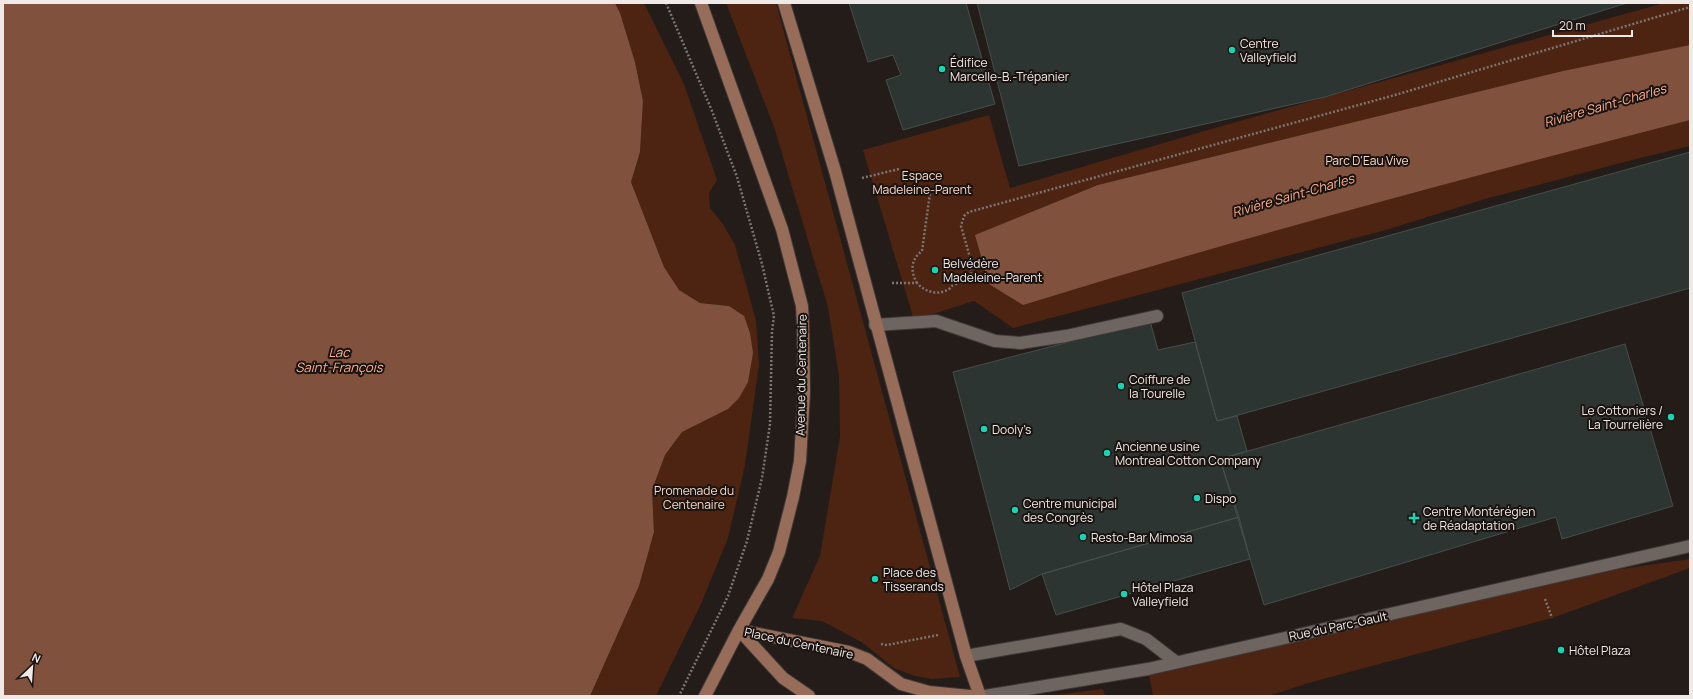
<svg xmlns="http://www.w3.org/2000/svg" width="1693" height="699" font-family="Manrope,sans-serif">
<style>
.green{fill:#4c2411}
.water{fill:#80523d}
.building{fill:#2c3532;stroke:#454f4c}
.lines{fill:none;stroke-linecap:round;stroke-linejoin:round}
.lane-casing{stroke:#3e3837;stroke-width:14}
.secondary-casing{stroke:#3e3837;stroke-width:14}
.path{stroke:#7b7472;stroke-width:2.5;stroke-dasharray:2 2;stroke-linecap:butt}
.lane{stroke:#6e6561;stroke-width:12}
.secondary{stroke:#976d5a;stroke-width:12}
.poi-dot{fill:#17d5b3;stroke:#1a1310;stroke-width:1.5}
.labels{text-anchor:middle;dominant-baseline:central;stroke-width:4;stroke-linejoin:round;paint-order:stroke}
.poi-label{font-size:12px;fill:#efe9e7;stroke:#1a1310;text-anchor:start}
.park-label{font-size:12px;fill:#f7d7c9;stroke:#1a1310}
.street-label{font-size:12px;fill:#efe9e7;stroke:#1a1310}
.water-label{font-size:13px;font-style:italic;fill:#fcb08f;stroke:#1a1310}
</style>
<rect width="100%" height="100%" fill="#231c19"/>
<path class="green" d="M615,3H644L684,84L717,180L709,193L710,208L723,224L735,245L756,320L759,365L745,465L728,538L701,604L656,696H590L639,586L654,532L652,490L665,455L682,432L728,409L729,306L700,303L678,290L664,267L631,182L640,152L643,101L635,62L620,13Z
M726,3H776L960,677L932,679L915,676L894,668L863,643L822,621L792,618L820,556L840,437L839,376L828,307L774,127Z
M1664,3H1690V146L1636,159L1485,199L1386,230L1013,328L974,301L914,320L863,150L989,115L1010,188L1218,127Z
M1690,559V568L1552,618L1312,682L1271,695L1153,696L1148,669L1538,581Z
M1103,689L1105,696H1047Z"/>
<path class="water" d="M3,3H615L620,13L635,62L643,101L640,152L631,182L664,267L679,290L700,303L729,306L744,316L750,333L753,353L748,382L739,398L728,409L682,432L665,455L652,490L654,532L639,586L590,696H3Z
M1690,45V120C1466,178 1243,237 1023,305L989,284L975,235L1098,185L1563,71Z"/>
<path class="building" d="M849,3H966L995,104L903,130L886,80L901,75L893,55L868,62Z
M977,3H1627L1325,97L1019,166Z
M1690,152V288L1217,421L1182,293Z
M1150,321L1158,350L1195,342L1217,421L1237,416L1247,451L1220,459L1239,517L1042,574L1010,590L953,372Z
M1625,344L1673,506L1562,539L1556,517L1264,605L1220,459Z
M1239,517L1250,559L1056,615L1042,574Z"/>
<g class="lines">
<defs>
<path id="lane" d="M875,325L936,321L995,341L1020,343L1066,336L1157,316
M966,656L1121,629L1146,639L1176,662
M985,696L1148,669L1690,546"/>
<path id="secondary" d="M701,3L782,229L802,306L803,325L804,392L800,461L793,497L779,552L768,579L739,630L705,696
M784,3L835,171L966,656L980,696
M739,630L849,652L867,659L901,684L929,692L970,696
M739,630L783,678L809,696"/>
</defs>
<use href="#lane" class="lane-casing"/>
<use href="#secondary" class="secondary-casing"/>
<path class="path" d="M666,3L712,111L737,177L762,264L774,316L772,331L770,424L762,478L747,541L728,596L679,696
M862,178L899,169
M892,283H917C925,292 938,296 949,289C953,286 951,286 954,285C962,281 964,282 971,276V261L961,226L964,216L969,212L1395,95L1690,7
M917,283C910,271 911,259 922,251L930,193
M1545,599L1552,618
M881,644L887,645L938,635"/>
<use href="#lane" class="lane"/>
<use href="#secondary" class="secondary"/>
</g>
<g class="poi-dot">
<circle cx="1232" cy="50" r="4"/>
<circle cx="942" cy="69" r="4"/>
<circle cx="935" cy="270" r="4"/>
<circle cx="1121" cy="386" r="4"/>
<circle cx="1671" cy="417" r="4"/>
<circle cx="984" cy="429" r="4"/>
<circle cx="1107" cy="453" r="4"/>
<circle cx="1197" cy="498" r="4"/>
<circle cx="1015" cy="510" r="4"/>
<path d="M1412 512h4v4h4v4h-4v4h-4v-4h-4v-4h4z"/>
<circle cx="1083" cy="537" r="4"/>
<circle cx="875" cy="579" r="4"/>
<circle cx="1124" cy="594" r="4"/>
<circle cx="1561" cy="650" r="4"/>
</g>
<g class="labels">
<g class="poi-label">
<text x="1240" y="43">Centre<tspan x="1240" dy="14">Valleyfield</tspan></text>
<text x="950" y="62">Édifice<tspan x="950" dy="14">Marcelle-B.-Trépanier</tspan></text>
<text x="943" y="263">Belvédère<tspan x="943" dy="14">Madeleine-Parent</tspan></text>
<text x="1129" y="379">Coiffure de<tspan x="1129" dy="14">la Tourelle</tspan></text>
<text x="1663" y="410" text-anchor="end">Le Cottoniers /<tspan x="1663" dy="14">La Tourrelière</tspan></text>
<text x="992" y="429">Dooly's</text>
<text x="1115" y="446">Ancienne usine<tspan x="1115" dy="14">Montreal Cotton Company</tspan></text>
<text x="1205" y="498">Dispo</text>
<text x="1023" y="503">Centre municipal<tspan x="1023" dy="14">des Congrès</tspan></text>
<text x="1423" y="511">Centre Montérégien<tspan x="1423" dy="14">de Réadaptation</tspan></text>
<text x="1091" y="537">Resto-Bar Mimosa</text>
<text x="883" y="572">Place des<tspan x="883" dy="14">Tisserands</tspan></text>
<text x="1132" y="587">Hôtel Plaza<tspan x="1132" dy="14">Valleyfield</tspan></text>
<text x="1569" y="650">Hôtel Plaza</text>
</g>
<g class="park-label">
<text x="1367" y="160">Parc D'Eau Vive</text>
<text x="922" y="175">Espace<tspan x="922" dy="14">Madeleine-Parent</tspan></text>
<text x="694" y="490">Promenade du<tspan x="694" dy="14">Centenaire</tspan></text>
</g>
<g class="street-label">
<text transform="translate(801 375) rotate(-89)">Avenue du Centenaire</text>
<text transform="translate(1338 626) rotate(-12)">Rue du Parc-Gault</text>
<text transform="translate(799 643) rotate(12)">Place du Centenaire</text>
</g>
<g class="water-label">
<text transform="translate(1605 105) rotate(-16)">Rivière Saint-Charles</text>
<text transform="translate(1293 195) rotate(-16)">Rivière Saint-Charles</text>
<text x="339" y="352">Lac<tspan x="339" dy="15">Saint-François</tspan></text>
</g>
</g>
<rect width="1693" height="699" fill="none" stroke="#efe9e7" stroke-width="8"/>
<g transform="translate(32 667) rotate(25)" stroke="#1a1310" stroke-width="3" paint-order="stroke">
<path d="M0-3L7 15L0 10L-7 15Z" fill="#efe9e7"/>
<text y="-6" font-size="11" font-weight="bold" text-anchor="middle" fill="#efe9e7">N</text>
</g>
<path d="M1553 30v6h79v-6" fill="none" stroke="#efe9e7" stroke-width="2"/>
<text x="1559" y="30" font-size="12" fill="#efe9e7" stroke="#1a1310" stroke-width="3" paint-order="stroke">20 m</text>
</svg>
